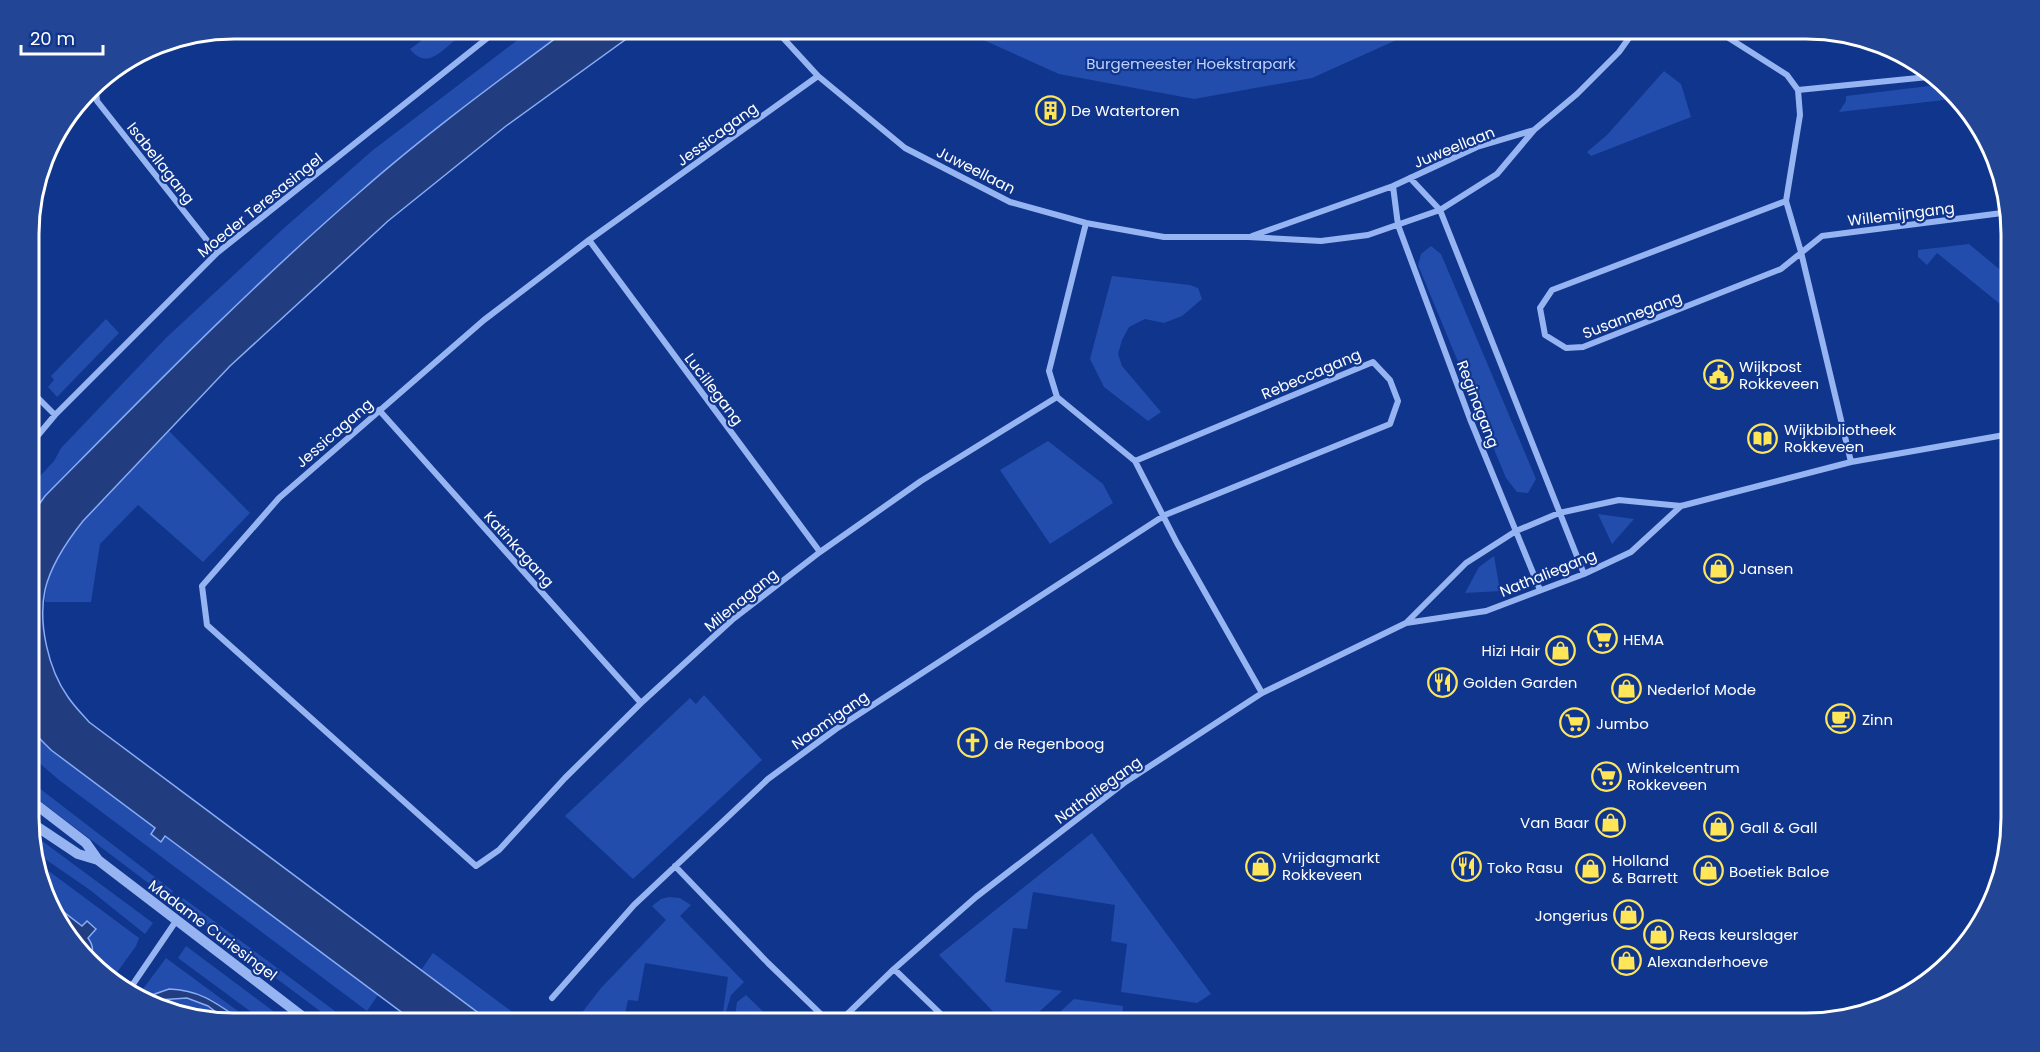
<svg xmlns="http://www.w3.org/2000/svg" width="2040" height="1052" font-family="Poppins,sans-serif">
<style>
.green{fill:#224dac}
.water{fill:#223d7f;stroke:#88acf6;stroke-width:1.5}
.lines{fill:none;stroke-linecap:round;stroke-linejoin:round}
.minor{stroke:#97b4f2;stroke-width:6}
.tertiary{stroke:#97b4f2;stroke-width:10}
.labels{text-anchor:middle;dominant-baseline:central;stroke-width:4.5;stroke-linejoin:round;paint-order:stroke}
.park-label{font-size:15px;fill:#bed2fd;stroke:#10358c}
.poi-label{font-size:15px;fill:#fff;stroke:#10358c;text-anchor:start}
.street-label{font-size:15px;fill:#fff;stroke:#10358c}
.rim{fill:none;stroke:#fff;stroke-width:3}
</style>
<rect width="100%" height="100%" fill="#10358c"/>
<path class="green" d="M437,29H458L462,34C444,48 428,72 410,49Z
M532,29H568C498,81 427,133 361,191C250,287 148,392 45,496L30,517V487L54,461L61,448L167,337L283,229L373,150Z
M959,29H1421L1312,78L1194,99L1059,74Z
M1664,71L1681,84L1691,117L1591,156L1587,152L1607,135Z
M1937,85L1953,99L1839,112L1846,101V96Z
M1969,244L2010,278V312L1937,253L1927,265L1918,257V250Z
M1431,246L1441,254L1536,479L1528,493L1517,492L1506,478L1418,265L1421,254Z
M1112,276L1190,285L1198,288L1202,299L1182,316L1164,323L1145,319L1129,327L1122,340L1118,354L1122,366L1161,412L1148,421L1104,387L1090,359Z
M106,319L119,333L57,397L48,387L54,380L51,376Z
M169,431L250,513L203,562L138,505L100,544L91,602H45C47,555 84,520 115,487C133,469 151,450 169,431Z
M1048,441L1103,484L1113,503L1050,544L1000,470Z
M1598,514L1634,519L1612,544Z
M1494,556L1500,591L1465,593L1479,567Z
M704,695L762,760L633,879L565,816L690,698L696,704Z
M30,729L51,750L155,828L151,834L165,836L378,995L367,1011L59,780L30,755Z
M30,781L173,891L168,898L36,798L30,793Z
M30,832L153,923L145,934L90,890L32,850Z
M1092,833L1211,994L1197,1003L1121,992L1127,944L1111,941L1115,905L1033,892L1027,929L1013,928L1005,982L1062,991L1027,1023H1004L939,955Z
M38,863L139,938L136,946L113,978L90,959L88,938L96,928L87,921L82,926L56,906Z
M669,897L680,898L691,905L680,916L744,982L731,995L726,1012H723L728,977L645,963L638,1001L628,1000L623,1023H574L601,988L666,920L652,906L661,899Z
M183,898L351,1023H336L178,905Z
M186,946L289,1023H266L178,958Z
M433,953L527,1023H492L421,970Z
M166,958L254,1023H245L211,999L152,995L146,1003L137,997Z
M746,995L775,1023H734L737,1002Z
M187,998L208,1006L230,1023L155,1005L158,1000Z
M1074,999L1123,1006L1122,1023H1048Z"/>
<path class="water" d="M568,29H640L506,126L388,221L230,366L83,521C67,541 51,564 45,590C38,623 48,669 68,697C74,706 82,714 89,722L492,1023H416L165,836L161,842L151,834L155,828L51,750L30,729V517L45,496C148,392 250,287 361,191C427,133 498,81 568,29Z
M1121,29H1254C1216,37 1159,39 1121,29Z
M56,906L82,926L87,921L96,929L88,938C93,945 94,950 90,959L71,943Z
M169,989C202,990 219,1005 245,1023H230L208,1006L187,998L158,1000L155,1005L146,1003L152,995Z"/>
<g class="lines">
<path class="minor" d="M774,28L818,76L905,148L1010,202L1086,223L1164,237H1248L1321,241L1368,235L1440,210L1497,174L1534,130L1577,94L1619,52L1636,28
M1713,28L1787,75L1798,90L1800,115L1786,201L1801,252L1851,462
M818,76L589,240L484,320L279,498L202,586L207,625L476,866L499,850L565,778L641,703L732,620L820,552L921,481L1057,397
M95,83L97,101L217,253
M1798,90L1928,77
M1410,178L1440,210L1584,574
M1393,186L1398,225L1470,419L1540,590
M1786,201L1552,290L1540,308L1545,335L1566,348L1583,347L1781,269L1822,236L2010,212
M1086,223L1049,371L1057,397L1135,461L1177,543L1262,693
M1252,236L1393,186L1477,147L1534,130
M589,240L820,552
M29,389L55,415
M379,410L641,703
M29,446L55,415L217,253L500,28
M1406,623L1466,563L1516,531L1559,513L1619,500L1681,506L1851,462L2010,434
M675,866L768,963L830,1023
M894,969L950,1023
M129,990L176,921
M552,998L634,905L768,779L836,729L1165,515L1390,424L1398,401L1390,380L1373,362L1135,461
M847,1014L855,1023
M838,1023L894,969L976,897L1124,783L1262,693L1406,623L1486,611L1584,574L1631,552L1681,506"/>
<path class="tertiary" d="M30,800L86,843L98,860L311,1023
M30,822L78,854L98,860"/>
</g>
<defs>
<symbol id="building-ring" viewBox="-11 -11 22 22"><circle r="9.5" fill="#10358c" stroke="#ffe658" stroke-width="1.5"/><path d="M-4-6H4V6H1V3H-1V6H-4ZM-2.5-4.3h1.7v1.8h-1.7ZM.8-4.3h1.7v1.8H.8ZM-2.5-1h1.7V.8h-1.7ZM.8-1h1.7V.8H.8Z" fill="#ffe658"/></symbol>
<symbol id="civic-ring" viewBox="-11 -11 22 22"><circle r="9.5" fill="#10358c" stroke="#ffe658" stroke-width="1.5"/><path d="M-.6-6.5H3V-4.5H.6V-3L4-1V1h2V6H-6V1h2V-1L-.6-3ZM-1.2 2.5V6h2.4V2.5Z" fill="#ffe658"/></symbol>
<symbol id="library-ring" viewBox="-11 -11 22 22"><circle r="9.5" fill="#10358c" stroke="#ffe658" stroke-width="1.5"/><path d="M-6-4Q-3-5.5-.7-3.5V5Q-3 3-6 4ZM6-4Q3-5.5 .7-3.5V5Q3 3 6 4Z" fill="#ffe658"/></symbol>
<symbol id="shop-ring" viewBox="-11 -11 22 22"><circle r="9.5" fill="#10358c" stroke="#ffe658" stroke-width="1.5"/><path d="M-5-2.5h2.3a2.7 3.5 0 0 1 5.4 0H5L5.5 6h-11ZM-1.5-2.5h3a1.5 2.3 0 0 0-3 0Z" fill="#ffe658"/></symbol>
<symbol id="supermarket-ring" viewBox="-11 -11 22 22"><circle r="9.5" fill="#10358c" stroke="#ffe658" stroke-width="1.5"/><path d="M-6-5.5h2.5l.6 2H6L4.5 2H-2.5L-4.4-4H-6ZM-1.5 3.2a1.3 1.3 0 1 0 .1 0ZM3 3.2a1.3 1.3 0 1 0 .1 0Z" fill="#ffe658"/></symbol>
<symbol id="restaurant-ring" viewBox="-11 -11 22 22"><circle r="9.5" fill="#10358c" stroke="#ffe658" stroke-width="1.5"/><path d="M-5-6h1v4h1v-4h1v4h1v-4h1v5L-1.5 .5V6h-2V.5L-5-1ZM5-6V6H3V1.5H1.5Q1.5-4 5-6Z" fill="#ffe658"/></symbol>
<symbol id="cafe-ring" viewBox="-11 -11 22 22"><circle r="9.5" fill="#10358c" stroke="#ffe658" stroke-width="1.5"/><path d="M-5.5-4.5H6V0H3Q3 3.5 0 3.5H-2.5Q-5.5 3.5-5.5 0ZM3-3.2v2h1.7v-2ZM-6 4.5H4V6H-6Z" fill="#ffe658"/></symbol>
<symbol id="church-ring" viewBox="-11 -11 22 22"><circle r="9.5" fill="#10358c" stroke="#ffe658" stroke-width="1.5"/><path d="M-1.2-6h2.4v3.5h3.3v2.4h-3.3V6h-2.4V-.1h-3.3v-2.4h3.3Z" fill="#ffe658"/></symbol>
</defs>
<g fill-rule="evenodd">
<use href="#building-ring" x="1034" y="94" width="33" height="33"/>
<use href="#civic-ring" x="1702" y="358" width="33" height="33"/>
<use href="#library-ring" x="1746" y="422" width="33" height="33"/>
<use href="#shop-ring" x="1702" y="552" width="33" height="33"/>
<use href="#supermarket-ring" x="1586" y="622" width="33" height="33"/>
<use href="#shop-ring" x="1544" y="634" width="33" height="33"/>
<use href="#restaurant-ring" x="1426" y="666" width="33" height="33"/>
<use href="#shop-ring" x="1610" y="672" width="33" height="33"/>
<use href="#cafe-ring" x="1824" y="702" width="33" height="33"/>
<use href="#supermarket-ring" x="1558" y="706" width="33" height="33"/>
<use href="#church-ring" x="956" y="726" width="33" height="33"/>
<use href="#supermarket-ring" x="1590" y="760" width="33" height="33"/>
<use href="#shop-ring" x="1594" y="806" width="33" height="33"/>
<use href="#shop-ring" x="1702" y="810" width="33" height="33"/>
<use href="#shop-ring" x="1244" y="850" width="33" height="33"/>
<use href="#restaurant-ring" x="1450" y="850" width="33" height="33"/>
<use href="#shop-ring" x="1574" y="852" width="33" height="33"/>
<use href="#shop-ring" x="1692" y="854" width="33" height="33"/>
<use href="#shop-ring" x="1612" y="898" width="33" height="33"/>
<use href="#shop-ring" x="1642" y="918" width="33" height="33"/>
<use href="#shop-ring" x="1610" y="944" width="33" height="33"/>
</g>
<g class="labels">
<g class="park-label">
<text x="1191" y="63">Burgemeester Hoekstrapark</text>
</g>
<g class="poi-label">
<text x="1071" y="110">De Watertoren</text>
<text x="1739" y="366">Wijkpost<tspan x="1739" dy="17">Rokkeveen</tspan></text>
<text x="1784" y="429">Wijkbibliotheek<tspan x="1784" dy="17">Rokkeveen</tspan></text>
<text x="1739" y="568">Jansen</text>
<text x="1623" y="639">HEMA</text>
<text x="1540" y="650" text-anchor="end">Hizi Hair</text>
<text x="1463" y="682">Golden Garden</text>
<text x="1647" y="689">Nederlof Mode</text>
<text x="1862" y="719">Zinn</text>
<text x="1596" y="723">Jumbo</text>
<text x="994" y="743">de Regenboog</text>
<text x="1627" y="767">Winkelcentrum<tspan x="1627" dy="17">Rokkeveen</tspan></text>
<text x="1589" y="822" text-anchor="end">Van Baar</text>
<text x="1740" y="827">Gall &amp; Gall</text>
<text x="1282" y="857">Vrijdagmarkt<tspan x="1282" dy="17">Rokkeveen</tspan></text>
<text x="1612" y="860">Holland<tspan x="1612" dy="17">&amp; Barrett</tspan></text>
<text x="1487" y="867">Toko Rasu</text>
<text x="1729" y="871">Boetiek Baloe</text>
<text x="1608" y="915" text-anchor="end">Jongerius</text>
<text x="1679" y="934">Reas keurslager</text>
<text x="1647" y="961">Alexanderhoeve</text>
</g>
<g class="street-label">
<text transform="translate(717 134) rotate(-36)">Jessicagang</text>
<text transform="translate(1454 147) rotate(-22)">Juweellaan</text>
<text transform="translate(161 163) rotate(52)">Isabellagang</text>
<text transform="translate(976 170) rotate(27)">Juweellaan</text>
<text transform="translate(260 205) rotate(-39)">Moeder Teresasingel</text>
<text transform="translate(1901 214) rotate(-7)">Willemijngang</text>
<text transform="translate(1632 315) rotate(-21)">Susannegang</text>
<text transform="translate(1311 374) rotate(-23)">Rebeccagang</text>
<text transform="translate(714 389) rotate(53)">Lucillegang</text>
<text transform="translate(1478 404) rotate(69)">Reginagang</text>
<text transform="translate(334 433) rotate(-41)">Jessicagang</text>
<text transform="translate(519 549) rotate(48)">Katinkagang</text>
<text transform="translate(1548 573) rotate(-22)">Nathaliegang</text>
<text transform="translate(741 600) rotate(-39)">Milenagang</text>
<text transform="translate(830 720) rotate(-35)">Naomigang</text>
<text transform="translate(1098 790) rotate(-36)">Nathaliegang</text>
<text transform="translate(213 930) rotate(37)">Madame Curiesingel</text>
</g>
</g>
<path d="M0 0H2040V1052H0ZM234 39H1806A195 195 0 0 1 2001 234V818A195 195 0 0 1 1806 1013H234A195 195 0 0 1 39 818V234A195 195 0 0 1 234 39Z" fill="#234595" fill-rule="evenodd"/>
<path class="rim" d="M234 39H1806A195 195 0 0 1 2001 234V818A195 195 0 0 1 1806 1013H234A195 195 0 0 1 39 818V234A195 195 0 0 1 234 39Z"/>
<path d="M21 45v9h82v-9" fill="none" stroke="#ffffff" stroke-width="3"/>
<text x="30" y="45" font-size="18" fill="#ffffff" stroke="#10358c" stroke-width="4.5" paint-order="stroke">20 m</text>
</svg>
